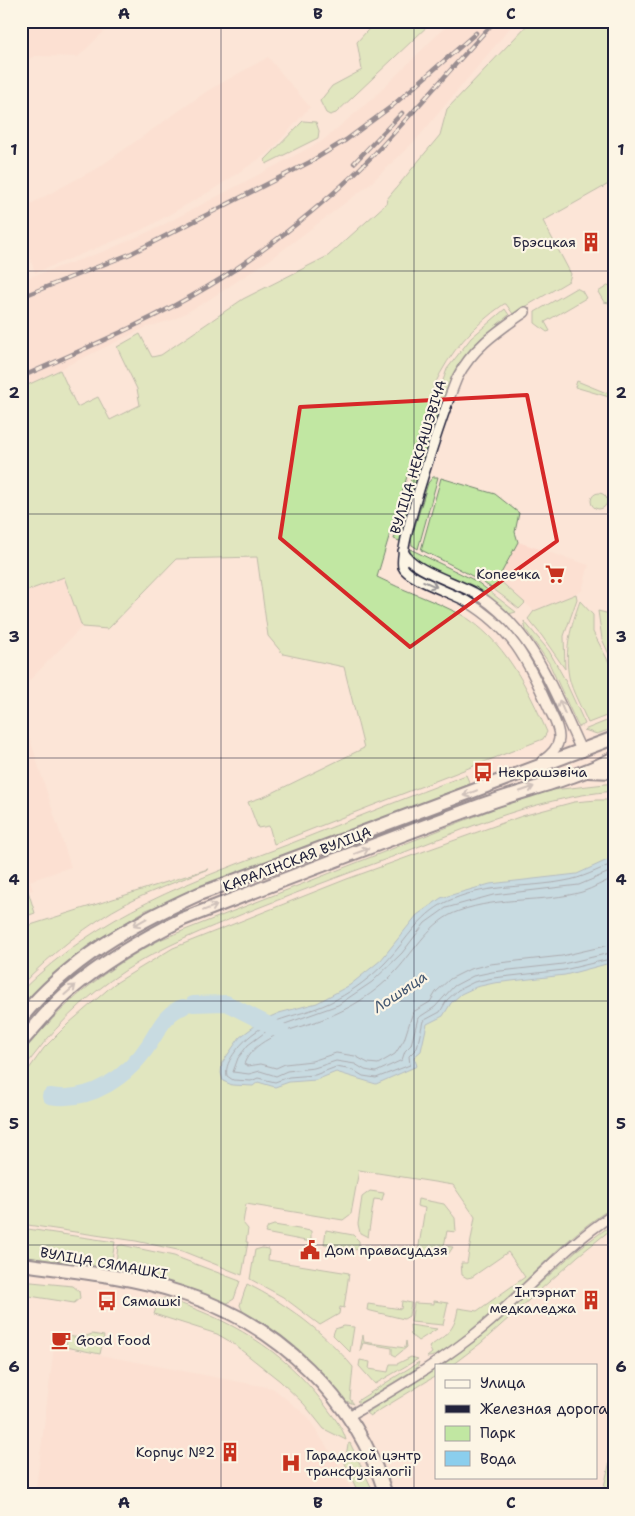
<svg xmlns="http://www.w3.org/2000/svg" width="635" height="1516" font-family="'Shantell Sans',sans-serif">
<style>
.built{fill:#fcdacd}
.green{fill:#c1e7a2;stroke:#72846e}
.water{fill:#8bceed;stroke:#6189a6}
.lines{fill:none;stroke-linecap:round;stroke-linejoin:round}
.shore{stroke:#4c6782;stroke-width:1}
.river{stroke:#8bceed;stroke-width:16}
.street-casing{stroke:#22223b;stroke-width:12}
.secondary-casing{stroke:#22223b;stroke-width:16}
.street{stroke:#fcf5e5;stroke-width:9}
.secondary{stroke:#fcf5e5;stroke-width:12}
.rail-casing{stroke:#22223b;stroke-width:4.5}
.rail{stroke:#fcf5e5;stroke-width:2.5;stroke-dasharray:8;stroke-linecap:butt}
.oneway{stroke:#9a9698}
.marked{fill:none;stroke:#d62828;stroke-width:4;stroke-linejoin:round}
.grid{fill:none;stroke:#22223b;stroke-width:1;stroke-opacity:0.55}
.labels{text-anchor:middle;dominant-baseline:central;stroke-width:4.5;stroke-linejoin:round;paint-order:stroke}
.poi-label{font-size:14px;fill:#22223b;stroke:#fcf5e5;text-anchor:start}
.street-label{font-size:14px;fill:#22223b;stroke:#fcf5e5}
.water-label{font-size:15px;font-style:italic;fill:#425670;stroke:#fcf5e5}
.neatline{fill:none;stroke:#22223b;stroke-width:2}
.grid-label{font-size:16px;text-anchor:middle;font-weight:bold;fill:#22223b}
</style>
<rect width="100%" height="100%" fill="#fce5d7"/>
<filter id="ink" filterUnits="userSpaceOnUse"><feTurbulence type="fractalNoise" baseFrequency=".02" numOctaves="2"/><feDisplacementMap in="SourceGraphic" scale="10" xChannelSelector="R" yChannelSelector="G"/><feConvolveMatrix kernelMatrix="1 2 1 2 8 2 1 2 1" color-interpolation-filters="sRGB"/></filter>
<g filter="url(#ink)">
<path class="built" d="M21,21H115L78,57L35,56L21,64Z
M451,21H516L417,139L369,185L271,259L204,303L173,320L147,327L21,388V280L105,251L157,228L322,141L373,98Z
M268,57L310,107L270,152L211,191L144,229L35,273L21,232V209L99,167L207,91Z
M518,542L589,565L582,591L535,612L498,579Z
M64,576L82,627L21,689V593Z
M21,711L71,867L30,881L33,890L21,894Z
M54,1346L273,1388L307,1416L340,1467L354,1495H35Z"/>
<path class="green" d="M376,21H433L336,113L330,115L326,113L320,101L332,86L362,70L357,42Z
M531,21H614V181L543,221L571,274L569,281L513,314L506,304H504C473,326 450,351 434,386L377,577C404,591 433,600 460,614C503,637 529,690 547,732L543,739L274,844L269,826L258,828L248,802L266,796L364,748L344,667L283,654L268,636L257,557L176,559L108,629L82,627L64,577L21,593V388L60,370L77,407L98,397L110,420L140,405L137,389L117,347L140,334L152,357L161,355L243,299L328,256L386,204L387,199L440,135L447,109Z
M303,121L316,122L319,131L318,138L266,164L265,160Z
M614,282V304L604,302L598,292Z
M576,288L582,291L586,298L545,322L550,331L547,332L535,323V312Z
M505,309L509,315L481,338L457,369L441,406L402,542L394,539L424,435L447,369L471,338Z
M577,381L609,394V397L575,387Z
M433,477H438L418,549L412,545L411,539L428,483Z
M441,478L495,494L519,513L515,532L518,542L498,579L525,603L519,609C489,583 457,567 421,550Z
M591 501a8 8 0 1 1 16 0a8 8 0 1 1-16 0Z
M410,549L476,581L516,612L509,614L482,593L416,560L410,555Z
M576,594L577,599L564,636L565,669L542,636L528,619L534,611Z
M580,601L593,615V632L614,672V713L588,723C582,708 572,692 569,677C564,650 571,626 580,601Z
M598,611L614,615V665L602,639Z
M524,621L549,651L564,678L585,724L579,727L577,724L549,663L526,630Z
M614,718V728L597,734L584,730Z
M466,775L470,784L146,910L86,947L27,999L21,1001V991C101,912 190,882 292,843C350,820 408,797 466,775Z
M614,783V791C530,798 454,834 376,863C332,879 288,896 245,913C204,930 163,946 126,970C84,997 49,1032 21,1073V1055C60,1005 106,968 162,939L509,803L553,790Z
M597,800H614V1206C596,1218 578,1231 562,1246C542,1263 447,1361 427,1357L432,1353L429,1347C447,1334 455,1331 458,1308L477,1311L525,1277L508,1252L472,1277L467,1278L462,1275L461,1263H467L475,1217L453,1185L359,1170L351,1214L343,1220L246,1204L243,1223L248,1229L246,1242H248L242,1275L182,1251L136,1241L21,1224V1080L44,1048L68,1024L114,984L173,948L347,879L522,816L574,802Z
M208,869C181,880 153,890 127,903C87,924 53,953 21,985V928Z
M28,891L35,913L21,918V894Z
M370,1191L384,1193L382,1200L374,1199L368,1237L360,1233L358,1224L362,1197Z
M418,1199L444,1204L455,1218L456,1232L447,1231L444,1246L453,1247L449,1253L418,1252L425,1208L417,1206Z
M614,1223V1227L578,1256L481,1343L452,1365H443L484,1334L577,1250Z
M274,1225L311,1231V1242L265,1233L268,1227Z
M21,1228L115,1242L110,1270L21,1256Z
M326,1230L353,1235L359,1241V1250L324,1244Z
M122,1245L174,1256L240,1281L234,1299L226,1304L161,1280L115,1271L118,1246Z
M262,1248L269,1249L268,1260L349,1273L344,1308L340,1307L339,1314L320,1325L283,1297L250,1279L255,1250Z
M21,1281L73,1286L79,1291L80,1298L74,1303L23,1295Z
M247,1284C286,1303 325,1333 353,1367L350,1399L354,1404L346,1401L295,1347L279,1334L243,1312L240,1305Z
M164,1298C228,1318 283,1349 324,1404C331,1414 343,1427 346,1440L324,1429L304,1404L280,1381L231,1342L217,1334L154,1314L158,1302Z
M402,1301L411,1303L409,1316L404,1319L367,1310L368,1304L401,1309Z
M434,1301L448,1303L443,1325L411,1322L414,1303L434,1304Z
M410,1325L437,1329L418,1341L411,1335Z
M344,1326L354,1327L350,1352L333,1335L335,1329Z
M92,1334L104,1336L100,1354L66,1347L67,1336L81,1338Z
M363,1335L364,1342L405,1348L406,1341L407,1347L396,1356L392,1354V1348L363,1343L360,1351Z
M411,1357L418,1359L375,1384L359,1366L360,1360L370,1362L369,1369L388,1372L390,1364H397Z
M419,1362L417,1368L360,1403L357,1401Z
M436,1369V1376L429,1380L370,1416L366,1413L368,1412Z
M350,1443L375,1495H359L345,1463L348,1444Z
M614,1444V1495H602Z"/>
<path class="water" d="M614,857V962L565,975L494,983L476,987L461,994L451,1003L443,1016L427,1024L421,1051L414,1057L417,1066L376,1084L336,1072L316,1080L289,1082L275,1087L258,1082L253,1086L232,1085L223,1081L221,1073L222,1063L240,1037L263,1020L279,1013L317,1003L350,985L381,960L417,915L441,898L490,884L577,874Z"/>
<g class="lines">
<path class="shore" d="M614,863C597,870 583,878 564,881C527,888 489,884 453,899C421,911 408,939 385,963C371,977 354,990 337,999C299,1020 264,1013 235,1052C230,1059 225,1067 227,1076L233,1080L251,1081L258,1078L275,1082L289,1077L315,1075L336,1067L353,1070L363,1076L376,1078L410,1065L409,1056L417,1048L423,1021L440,1012L447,1000L458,990L474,982L493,978L564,970L614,958
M614,870L579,885L493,895L446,908L425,923L402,953L372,982L338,1005L268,1030L248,1045L238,1058L233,1072L249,1074L260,1071L276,1076L287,1071L314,1068L336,1061L355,1064L365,1070L376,1072L402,1060L405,1051L411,1045L418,1018L435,1007L454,986L473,976L492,972L563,964L614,952
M614,878C603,882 594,888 582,892C543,903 500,896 459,911C430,921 416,949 396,971C371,998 338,1016 302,1026C282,1032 252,1042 244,1064L248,1066L261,1064L276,1068L285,1064L312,1061L336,1053L355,1056L368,1063L378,1064L395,1054L404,1040L413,1012L430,1002L436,992L450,979L470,969L490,964L562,956L614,944"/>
<path class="river" d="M193,1004L226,1003L281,1031
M50,1096C91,1103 129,1076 150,1043C159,1029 166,1012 183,1007"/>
<defs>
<path id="street" d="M525,312C498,331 472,348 457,378C446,405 397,546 403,567C407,578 454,594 466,601C515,630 528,663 551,713C562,734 564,746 542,761
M403,551C411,571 459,583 478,595C535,632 554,693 582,752
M349,1416C396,1388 443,1361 485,1326C528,1289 566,1245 614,1214"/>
<path id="secondary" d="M588,771L614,772
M21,1018C68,960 132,924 199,894L614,738
M21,1042C37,1025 52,1005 69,991C104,961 142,939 183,919C283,880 382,842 482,805C526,789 573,780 614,758
M21,1264C74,1271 130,1276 181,1293C277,1323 356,1398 386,1495"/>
</defs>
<use href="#street" class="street-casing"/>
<use href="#secondary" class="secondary-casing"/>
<use href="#street" class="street"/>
<use href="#secondary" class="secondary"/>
<defs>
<path id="rail" d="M354,163L402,113
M21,297L130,254L310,162L346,140L392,106L476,33
M21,377C84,349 149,322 209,286C265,252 335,196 380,148C419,106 456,63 495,21"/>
</defs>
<use href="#rail" class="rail-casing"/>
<use href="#rail" class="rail"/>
</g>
<defs><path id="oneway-shaft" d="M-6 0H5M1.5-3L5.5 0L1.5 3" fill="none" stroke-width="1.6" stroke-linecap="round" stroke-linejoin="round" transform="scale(1.25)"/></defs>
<g class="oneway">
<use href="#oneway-shaft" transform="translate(430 584) rotate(24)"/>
<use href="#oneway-shaft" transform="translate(562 707) rotate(-113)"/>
<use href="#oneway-shaft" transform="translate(527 789) rotate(-19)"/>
<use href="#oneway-shaft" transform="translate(470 793) rotate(159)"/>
<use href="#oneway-shaft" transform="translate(362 851) rotate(-21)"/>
<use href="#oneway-shaft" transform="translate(210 908) rotate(-21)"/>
<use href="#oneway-shaft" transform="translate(140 922) rotate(151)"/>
<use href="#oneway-shaft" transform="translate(70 990) rotate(-41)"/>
</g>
</g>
<path d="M0 0H635V1516H0ZM527,395L557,541L410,647L280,538L300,407Z" fill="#fce5d7" fill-opacity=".55" fill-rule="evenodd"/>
<path class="marked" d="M527,395L557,541L410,647L280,538L300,407Z"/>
<path class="grid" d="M221,21V1495M414,21V1495M21,271H614M21,514H614M21,758H614M21,1001H614M21,1245H614"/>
<defs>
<symbol id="building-bare" viewBox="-9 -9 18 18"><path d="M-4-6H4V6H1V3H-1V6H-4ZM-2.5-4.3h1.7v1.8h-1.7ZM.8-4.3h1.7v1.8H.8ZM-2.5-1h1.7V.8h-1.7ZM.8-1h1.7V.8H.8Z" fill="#c8321e" stroke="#fcf5e5" stroke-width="2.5" paint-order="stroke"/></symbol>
<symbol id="supermarket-bare" viewBox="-9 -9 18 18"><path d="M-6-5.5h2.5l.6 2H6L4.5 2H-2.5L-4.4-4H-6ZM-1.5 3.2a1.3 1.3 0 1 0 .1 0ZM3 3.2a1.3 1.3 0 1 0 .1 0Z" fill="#c8321e" stroke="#fcf5e5" stroke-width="2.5" paint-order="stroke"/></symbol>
<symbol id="bus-bare" viewBox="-9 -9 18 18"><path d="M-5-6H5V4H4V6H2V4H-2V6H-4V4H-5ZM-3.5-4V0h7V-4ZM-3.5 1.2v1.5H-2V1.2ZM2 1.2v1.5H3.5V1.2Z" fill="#c8321e" stroke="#fcf5e5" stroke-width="2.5" paint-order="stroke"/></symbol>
<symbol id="civic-bare" viewBox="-9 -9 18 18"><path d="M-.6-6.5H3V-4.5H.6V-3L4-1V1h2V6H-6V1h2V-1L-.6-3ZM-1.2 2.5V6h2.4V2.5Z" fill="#c8321e" stroke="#fcf5e5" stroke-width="2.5" paint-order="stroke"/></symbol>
<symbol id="cafe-bare" viewBox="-9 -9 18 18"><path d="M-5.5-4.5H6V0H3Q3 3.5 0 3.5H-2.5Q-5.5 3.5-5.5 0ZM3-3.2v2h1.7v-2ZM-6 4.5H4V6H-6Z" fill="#c8321e" stroke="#fcf5e5" stroke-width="2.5" paint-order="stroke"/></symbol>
<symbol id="hospital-bare" viewBox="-9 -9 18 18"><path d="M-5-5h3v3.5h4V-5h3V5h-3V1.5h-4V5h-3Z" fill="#c8321e" stroke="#fcf5e5" stroke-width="2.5" paint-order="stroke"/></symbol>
</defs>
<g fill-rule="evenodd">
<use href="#building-bare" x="577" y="228" width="28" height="28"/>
<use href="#supermarket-bare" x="541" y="560" width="28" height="28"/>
<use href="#bus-bare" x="469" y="758" width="28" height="28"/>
<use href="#civic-bare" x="296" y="1236" width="28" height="28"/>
<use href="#building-bare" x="577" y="1286" width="28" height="28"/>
<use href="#bus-bare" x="93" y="1287" width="28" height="28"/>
<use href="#cafe-bare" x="47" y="1326" width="28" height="28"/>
<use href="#building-bare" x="216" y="1438" width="28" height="28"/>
<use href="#hospital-bare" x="277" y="1449" width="28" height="28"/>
</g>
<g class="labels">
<g class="poi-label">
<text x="576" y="242" text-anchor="end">Брэсцкая</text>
<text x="540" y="574" text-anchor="end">Копеечка</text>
<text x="498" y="772">Некрашэвіча</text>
<text x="325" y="1250">Дом правасуддзя</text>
<text x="576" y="1292" text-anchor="end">Інтэрнат<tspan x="576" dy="16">медкаледжа</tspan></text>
<text x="122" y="1301">Сямашкі</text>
<text x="76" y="1340">Good Food</text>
<text x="215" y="1452" text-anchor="end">Корпус №2</text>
<text x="306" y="1455">Гарадской цэнтр<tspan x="306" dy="16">трансфузіялогіі</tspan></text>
</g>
<g class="street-label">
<text transform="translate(418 457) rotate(-73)">ВУЛІЦА НЕКРАШЭВІЧА</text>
<text transform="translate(297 859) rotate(-21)">КАРАЛІНСКАЯ ВУЛІЦА</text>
<text transform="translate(104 1263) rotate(10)">ВУЛІЦА СЯМАШКІ</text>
</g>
<g class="water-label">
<text transform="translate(400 992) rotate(-34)">Лошыца</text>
</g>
</g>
<rect width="635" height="1516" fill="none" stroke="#fcf5e5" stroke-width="55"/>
<rect x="435" y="1364" width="162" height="115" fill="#fcf5e5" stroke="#a5a1a1"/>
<rect x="445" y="1380" width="25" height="8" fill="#fcf5e5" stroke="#a5a1a1"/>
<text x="480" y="1388" font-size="15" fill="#22223b">Улица</text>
<rect x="445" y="1405" width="25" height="8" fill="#22223b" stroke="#a5a1a1"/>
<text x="480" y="1414" font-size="15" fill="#22223b">Железная дорога</text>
<rect x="445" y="1426" width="25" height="15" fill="#c1e7a2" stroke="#a5a1a1"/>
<text x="480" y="1438" font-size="15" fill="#22223b">Парк</text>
<rect x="445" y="1451" width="25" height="15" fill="#8bceed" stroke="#a5a1a1"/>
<text x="480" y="1464" font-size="15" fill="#22223b">Вода</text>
<rect x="28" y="28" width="580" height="1460" class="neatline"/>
<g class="grid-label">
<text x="124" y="19">A</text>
<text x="318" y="19">B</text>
<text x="511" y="19">C</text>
<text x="14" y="155">1</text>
<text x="621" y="155">1</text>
<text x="14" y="398">2</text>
<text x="621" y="398">2</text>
<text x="14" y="642">3</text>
<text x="621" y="642">3</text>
<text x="14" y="885">4</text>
<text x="621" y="885">4</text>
<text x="14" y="1129">5</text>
<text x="621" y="1129">5</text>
<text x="14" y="1372">6</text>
<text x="621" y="1372">6</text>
<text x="124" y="1508">A</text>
<text x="318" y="1508">B</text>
<text x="511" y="1508">C</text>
</g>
</svg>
